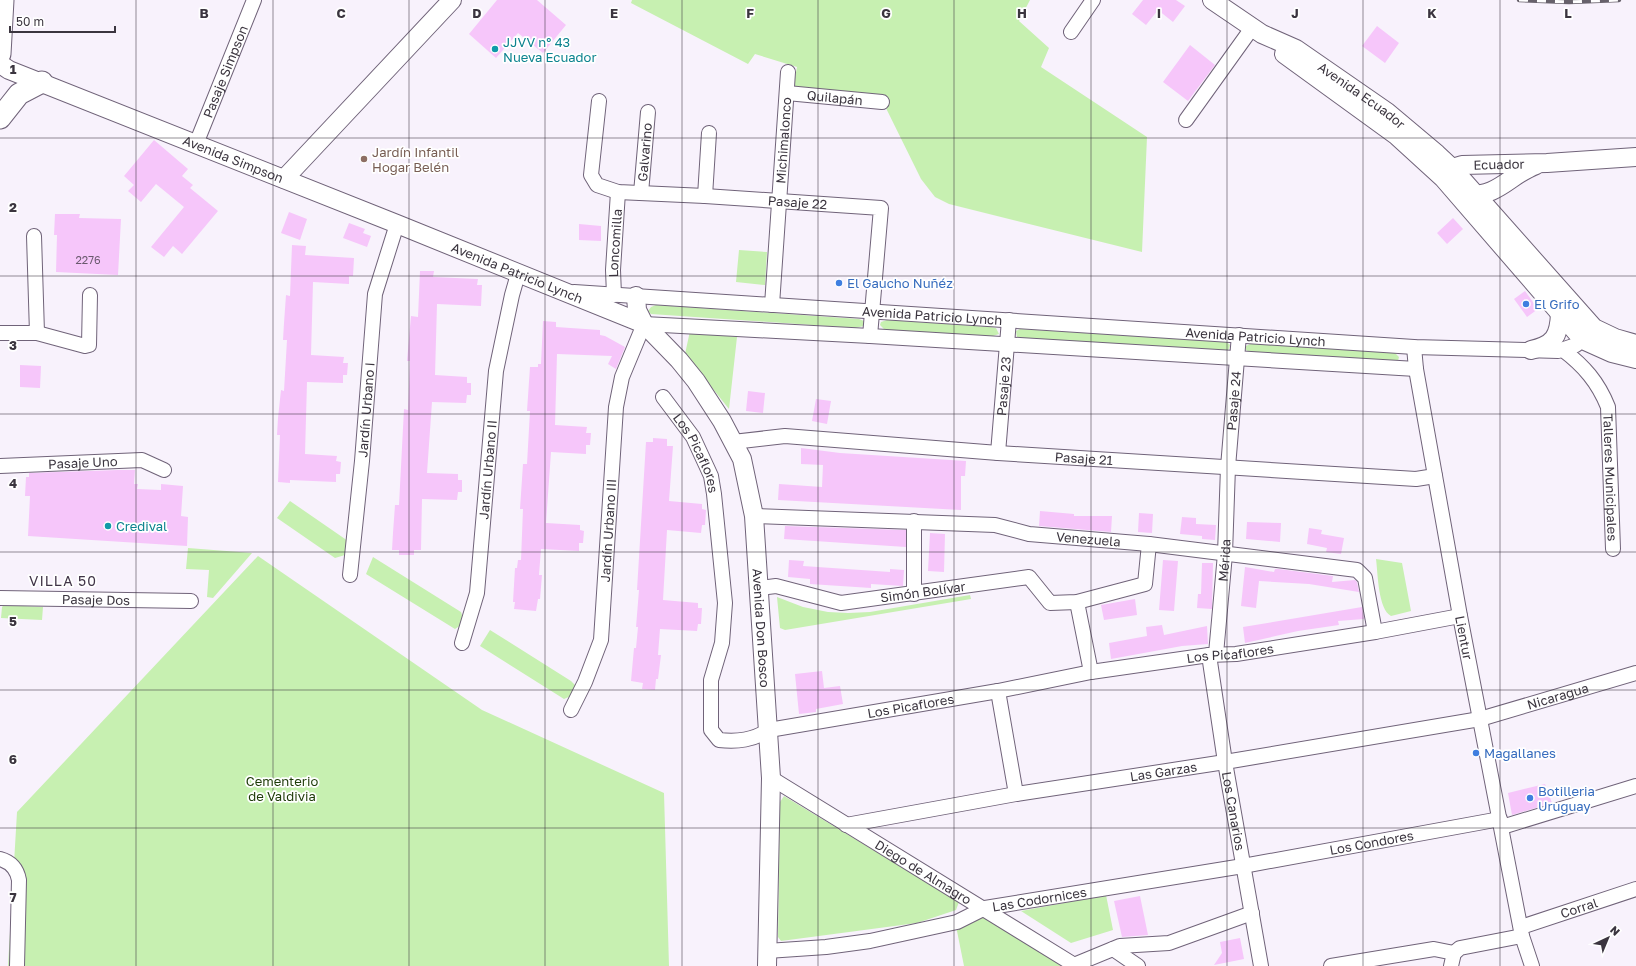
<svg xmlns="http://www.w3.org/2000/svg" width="1636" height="966" font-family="'Golos Text',sans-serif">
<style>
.green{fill:#c7f0b1}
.building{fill:#f6c6fa}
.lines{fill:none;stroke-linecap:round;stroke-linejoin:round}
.minor-casing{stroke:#706379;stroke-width:16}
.major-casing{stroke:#706379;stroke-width:20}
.highway-casing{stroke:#706379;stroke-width:23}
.minor{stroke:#fff;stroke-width:14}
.major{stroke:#fff;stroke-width:18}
.highway{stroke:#fff;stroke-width:21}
.rail-casing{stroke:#67616b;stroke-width:4.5}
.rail{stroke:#fff;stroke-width:3;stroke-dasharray:9;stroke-linecap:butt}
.grid{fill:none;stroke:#3b353f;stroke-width:1;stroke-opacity:0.55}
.culture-dot{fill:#0f9aa8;stroke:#fff;stroke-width:1.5}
.education-dot{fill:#8d6e63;stroke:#fff;stroke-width:1.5}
.shop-dot{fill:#3f7fe0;stroke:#fff;stroke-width:1.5}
.labels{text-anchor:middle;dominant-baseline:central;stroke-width:3.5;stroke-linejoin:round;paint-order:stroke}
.number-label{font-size:11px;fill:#6a596e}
.culture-label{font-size:13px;fill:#0d838f;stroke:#fff;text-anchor:start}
.street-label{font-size:13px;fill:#3b353f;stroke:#fff}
.education-label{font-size:13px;fill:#785e54;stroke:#fff;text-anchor:start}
.shop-label{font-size:13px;fill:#366cbe;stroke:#fff;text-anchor:start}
.park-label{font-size:13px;fill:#1d3a07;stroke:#fff}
.neighbourhood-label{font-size:14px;letter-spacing:1px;fill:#403447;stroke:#fff}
.grid-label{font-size:13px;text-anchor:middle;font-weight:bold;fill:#3b353f;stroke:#fff;stroke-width:3.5;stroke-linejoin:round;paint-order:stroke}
</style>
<rect width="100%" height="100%" fill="#f8f2fc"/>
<path class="green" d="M632,0H1030L1019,21L1049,48L1041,67L1147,137L1142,252L949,204L935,197L921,179L881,98L793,88L797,67L755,54L748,64L631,3Z
M739,250L767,252L765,285L736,282Z
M656,305L859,319L864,321V326L855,328L651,314L648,311L651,307Z
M887,320L990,327L996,328L999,334L990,337L885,330L880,325L881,322Z
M1020,329L1227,342L1230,345L1229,349L1226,351L1017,338L1016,331Z
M690,331L737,337L729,409L685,354Z
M1252,343L1394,352L1399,357L1398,361L1394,362L1250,352L1246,350V346Z
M290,501L348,541L345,555L335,558L277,518Z
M188,548L252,553L213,598L207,597L209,570L186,569Z
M258,556L482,710L664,793L669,966H8L17,812Z
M373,557L461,612L463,618L461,625L455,629L366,574Z
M1376,559L1402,563L1411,611L1391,616C1378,609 1378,574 1376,559Z
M970,595L971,599L785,630L780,628L777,597L803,607L828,612L848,613L870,612Z
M4,605L43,607L42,620L1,618L2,607Z
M490,630L571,681L576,686L571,696L564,699L480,646Z
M784,796L959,902L956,910L917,923L781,941L778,937L780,802Z
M1106,895L1113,930L1071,943L1021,911Z
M987,915L1067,966H964L956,926Z"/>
<path class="building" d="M497,0H537L566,25L543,53L518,33L496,58L469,34Z
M1143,0H1176L1185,6L1173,22L1158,10L1146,25L1132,14Z
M1377,26L1399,43L1385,63L1362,46Z
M1190,45L1215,65L1188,101L1163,82Z
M154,140L188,169L182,176L193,185L190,188L218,211L182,254L173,246L164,257L151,247L184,207L156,184L141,202L128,191L134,185L124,176Z
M289,212L307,219L300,240L281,233Z
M55,214H80L79,218L121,219L118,275L56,272L57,235H54Z
M1453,218L1463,229L1447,244L1437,233Z
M349,223L365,229L363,233L371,236L367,247L343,238Z
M579,224L601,226V241L579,240Z
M292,245L306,246L305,255L354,258L353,276H349V284L313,282L311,355L344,357L343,363H348L347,375H343V383L307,382L305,454L337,456L336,461L341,462L340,474H336V482L290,480V483L278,482L280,435H277L278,418L281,390L284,391L287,340H283L284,323L286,295L290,296Z
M420,271H434L433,277L478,279L477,285H482L481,306L437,304L435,375L467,377V383H471V395H467L466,403L432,402L427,473L458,474V480H462V492H458L457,500L422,499L421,550H414V555H399V550H392L393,533L395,505H399L404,409L408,410L410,361H407L411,316L418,317Z
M1525,291L1538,309L1527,317L1514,299Z
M543,321L556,322V327L600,330V335L605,336L625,347L616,369L608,364L612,356L557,354L555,425L587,427L586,433H591L590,445H586V454L551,452L546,523L580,525V530L584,531L583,543H579V551L541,549L539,575H542L540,599H538L536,611L514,609L515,602H513L515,568H517L518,560H521L523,509H520L523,464H527L530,411H527L530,367H538V364H541Z
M20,365L41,366L40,388L20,387Z
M748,391L765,393L763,413L746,411Z
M816,399L831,401L827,424L812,421Z
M653,438L667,439V446H673L669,501L702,504V509L706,510L705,525H702L701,533L667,530L663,600L698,603V608H702L701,624H698L697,631L660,629L658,655H661L658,679H656L655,690L642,689L643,683L631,681L634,648H636L638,627H636L639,590H637L646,442H653Z
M801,448L840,453L966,461L965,476H961V510L778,500L779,484L822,487L823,465L801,464Z
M118,470H135L134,484H138L137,489L161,490V484L183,486L181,516L188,517L187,546L28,536L30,496H25L26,477H29V473Z
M1040,511L1074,514V516H1112L1111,532L1039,526Z
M1139,513L1153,514L1152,533L1138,532Z
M1182,517L1196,518V524L1216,525L1215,540L1202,539V536L1180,534Z
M1247,522L1281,523L1280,542L1246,539Z
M785,526L906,530V547L784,539Z
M1309,528L1322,530L1321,534L1344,538L1341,554L1326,552L1327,548L1307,544Z
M930,533L945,534L944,572L928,571Z
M789,560L804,561L803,566L890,572V569L904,570L903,586L871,584V588L810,584V579L788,577Z
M1163,560L1178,561L1174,611L1159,610Z
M1202,563H1213L1212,609L1197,608L1198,594H1201Z
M1245,567L1274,572L1275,569H1279L1333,576L1332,582L1355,580L1357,582L1359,592L1309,584L1259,581L1256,608L1241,606Z
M1135,599L1137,615L1104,620L1101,605Z
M1362,607L1364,619L1338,621L1339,625L1298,631L1245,643L1243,627Z
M1162,625L1164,635L1207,626L1208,644L1182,646L1111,659L1109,643L1147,636L1146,627Z
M822,671L824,688L840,686L843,704L816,709V712L799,714L795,674Z
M1545,784L1552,803L1512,815L1508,793Z
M1140,896L1148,935L1122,937L1114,901Z
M1240,938L1244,959L1214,965L1222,953L1220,942Z"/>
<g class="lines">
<defs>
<g id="minor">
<path d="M1071,32L1093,0"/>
<path id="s1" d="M787,93L882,102"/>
<path id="s2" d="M599,101L591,175L597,185L618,192L705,196L881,208L870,336"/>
<path d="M1186,120L1252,28"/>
<path id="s3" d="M196,144L254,0"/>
<path id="s4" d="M641,193L648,112"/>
<path d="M705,196L709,133"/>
<path d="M34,236L37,333"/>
<path id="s5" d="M574,292L1414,347L1558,351L1576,345L1590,333"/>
<path id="s6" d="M614,295L613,270L618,192"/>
<path id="s7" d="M772,305L788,72"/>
<path d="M0,333H37L85,346L89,345L90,295"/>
<path id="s8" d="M1414,347L1416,369L1460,616L1522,936L1532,966"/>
<path id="s9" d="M1563,350C1584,366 1598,382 1608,407L1613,549"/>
<path id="s10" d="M663,397L693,437L711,476L714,494L725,603L722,643L711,680V730L719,740C738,742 753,740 769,730L998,691L1091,672L1209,655L1236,654L1375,632L1460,616"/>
<path id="s11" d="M733,442L785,436L998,453L1416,479L1435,476"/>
<path id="s12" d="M998,453L1009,320"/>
<path id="s13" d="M0,466L142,460L164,470"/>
<path id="s14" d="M754,516L995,525L1029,534L1149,544L1357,570L1365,578L1375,632"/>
<path id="s15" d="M350,575L362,461L375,294L397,224"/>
<path id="s16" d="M760,588L776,586L841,603L1029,577L1050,603L1077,602L1145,584L1149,544"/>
<path d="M914,594V521"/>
<path id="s17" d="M0,598L191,601"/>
<path d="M1077,602L1091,672"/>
<path id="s18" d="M462,643L477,593L496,371L512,295L518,274"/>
<path id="s19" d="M1216,654L1225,554L1228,467L1239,335"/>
<path id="s20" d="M1209,655L1225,762L1261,966"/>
<path d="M998,691L1016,794"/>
<path id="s21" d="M571,710L585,682L601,640L616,407L622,377L644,324L870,336L1416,369"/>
<path id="s22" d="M771,778L1076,966"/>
<path id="s23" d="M846,825L1016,794L1225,762L1480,719L1636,673"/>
<path d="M1502,827L1636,786"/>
<path d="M0,859C11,862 17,869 19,880L17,966"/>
<path id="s24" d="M1521,927L1636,889"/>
<path d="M1113,949L1138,966"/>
<path id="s25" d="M767,951L826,947L870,941L957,922L985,908L1243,866L1500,819"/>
<path d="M1454,953L1460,948L1522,936"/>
<path d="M1074,966V965L1120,946L1169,943L1252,913"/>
<path d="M1331,966L1434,949L1454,953"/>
<path d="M1451,966L1454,953"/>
</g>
<g id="major">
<path id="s26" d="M1212,0L1262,34L1296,49L1387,112L1437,154L1452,168L1594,328L1615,338L1636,344"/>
<path d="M1284,54L1397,136L1443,178L1583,340L1612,353L1636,359"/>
<path id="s27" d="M0,64L9,70L397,224L644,324"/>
<path id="s28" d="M1445,176L1452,168L1462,165L1547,163L1636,157"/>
<path d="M284,179L452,0"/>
<path d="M1466,195C1499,197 1509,175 1536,165"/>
<path id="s29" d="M636,296L637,310L644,324L679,360L696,381L722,421L742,459L754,516L771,778L767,966"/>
<path d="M1531,350C1554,345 1559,336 1560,314"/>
</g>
<path id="highway" d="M0,54L3,0
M0,118L19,94L42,82"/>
</defs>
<use href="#minor" class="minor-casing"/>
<use href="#major" class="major-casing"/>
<use href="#highway" class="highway-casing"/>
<use href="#minor" class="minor"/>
<use href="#major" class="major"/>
<use href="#highway" class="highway"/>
<defs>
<path id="rail" d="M1519,0L1569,2L1619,0"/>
</defs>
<use href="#rail" class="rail-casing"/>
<use href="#rail" class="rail"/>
</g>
<path class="grid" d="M136,0V966M273,0V966M409,0V966M545,0V966M682,0V966M818,0V966M954,0V966M1091,0V966M1227,0V966M1363,0V966M1500,0V966M0,138H1636M0,276H1636M0,414H1636M0,552H1636M0,690H1636M0,828H1636"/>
<g class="culture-dot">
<circle cx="495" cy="49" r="4"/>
<circle cx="108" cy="526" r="4"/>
</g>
<circle class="education-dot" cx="364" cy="159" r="4"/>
<g class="shop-dot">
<circle cx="839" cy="283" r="4"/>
<circle cx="1526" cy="304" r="4"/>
<circle cx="1476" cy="753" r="4"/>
<circle cx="1530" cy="798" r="4"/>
</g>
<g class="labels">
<g class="number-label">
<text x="88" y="259">2276</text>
</g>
<g class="culture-label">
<text x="503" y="42">JJVV n° 43<tspan x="503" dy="15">Nueva Ecuador</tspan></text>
<text x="116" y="526">Credival</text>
</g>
<g class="street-label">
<text stroke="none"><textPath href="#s3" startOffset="78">Pasaje Simpson</textPath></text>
<text stroke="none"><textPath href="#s26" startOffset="178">Avenida Ecuador</textPath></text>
<text stroke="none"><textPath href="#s1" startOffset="48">Quilapán</textPath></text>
<text stroke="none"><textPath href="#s7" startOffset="165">Michimalonco</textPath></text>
<text stroke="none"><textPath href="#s4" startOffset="41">Galvarino</textPath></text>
<text stroke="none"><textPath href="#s27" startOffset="252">Avenida Simpson</textPath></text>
<text stroke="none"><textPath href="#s28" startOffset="58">Ecuador</textPath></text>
<text stroke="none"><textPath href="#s2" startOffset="288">Pasaje 22</textPath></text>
<text stroke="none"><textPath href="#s6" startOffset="52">Loncomilla</textPath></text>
<text stroke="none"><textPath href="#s27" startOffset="558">Avenida Patricio Lynch</textPath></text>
<text stroke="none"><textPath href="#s5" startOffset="359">Avenida Patricio Lynch</textPath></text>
<text stroke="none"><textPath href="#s5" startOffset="683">Avenida Patricio Lynch</textPath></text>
<text stroke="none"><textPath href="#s12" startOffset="67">Pasaje 23</textPath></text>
<text stroke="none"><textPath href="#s19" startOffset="254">Pasaje 24</textPath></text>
<text stroke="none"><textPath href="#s15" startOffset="166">Jardín Urbano I</textPath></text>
<text stroke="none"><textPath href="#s10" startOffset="66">Los Picaflores</textPath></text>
<text stroke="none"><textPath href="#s11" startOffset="352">Pasaje 21</textPath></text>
<text stroke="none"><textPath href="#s13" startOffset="83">Pasaje Uno</textPath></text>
<text stroke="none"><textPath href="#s18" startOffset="176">Jardín Urbano II</textPath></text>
<text stroke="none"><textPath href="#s9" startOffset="144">Talleres Municipales</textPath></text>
<text stroke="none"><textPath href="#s21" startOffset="186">Jardín Urbano III</textPath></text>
<text stroke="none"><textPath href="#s14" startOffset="336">Venezuela</textPath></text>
<text stroke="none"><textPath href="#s19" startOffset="94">Mérida</textPath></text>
<text stroke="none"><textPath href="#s16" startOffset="166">Simón Bolívar</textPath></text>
<text stroke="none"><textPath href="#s17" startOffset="96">Pasaje Dos</textPath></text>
<text stroke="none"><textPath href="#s29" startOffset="368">Avenida Don Bosco</textPath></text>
<text stroke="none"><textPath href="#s8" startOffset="295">Lientur</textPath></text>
<text stroke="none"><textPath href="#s10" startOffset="882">Los Picaflores</textPath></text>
<text stroke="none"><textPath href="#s23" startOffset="724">Nicaragua</textPath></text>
<text stroke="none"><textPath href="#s10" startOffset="558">Los Picaflores</textPath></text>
<text stroke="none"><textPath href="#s23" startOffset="322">Las Garzas</textPath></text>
<text stroke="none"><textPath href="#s20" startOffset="158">Los Canarios</textPath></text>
<text stroke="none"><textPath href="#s25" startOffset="616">Los Condores</textPath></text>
<text stroke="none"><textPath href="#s22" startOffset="179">Diego de Almagro</textPath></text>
<text stroke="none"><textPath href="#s25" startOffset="279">Las Codornices</textPath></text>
<text stroke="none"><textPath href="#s24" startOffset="61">Corral</textPath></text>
</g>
<g class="education-label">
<text x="372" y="152">Jardín Infantil<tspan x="372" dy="15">Hogar Belén</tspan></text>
</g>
<g class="shop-label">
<text x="847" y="283">El Gaucho Nuñéz</text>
<text x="1534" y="304">El Grifo</text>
<text x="1484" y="753">Magallanes</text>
<text x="1538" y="791">Botilleria<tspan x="1538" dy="15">Uruguay</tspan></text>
</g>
<g class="park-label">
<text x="282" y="781">Cementerio<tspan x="282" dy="15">de Valdivia</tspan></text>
</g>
<g class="neighbourhood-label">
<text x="63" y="580">VILLA 50</text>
</g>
</g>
<g class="grid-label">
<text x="204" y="18">B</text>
<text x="341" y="18">C</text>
<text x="477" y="18">D</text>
<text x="614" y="18">E</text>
<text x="750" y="18">F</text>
<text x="886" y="18">G</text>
<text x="1022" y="18">H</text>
<text x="1159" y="18">I</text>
<text x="1295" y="18">J</text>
<text x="1432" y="18">K</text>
<text x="1568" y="18">L</text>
<text x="13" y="74">1</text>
<text x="13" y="212">2</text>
<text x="13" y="350">3</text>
<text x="13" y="488">4</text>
<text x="13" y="626">5</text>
<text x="13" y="764">6</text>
<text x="13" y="902">7</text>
</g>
<g transform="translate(1608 938) rotate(44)" stroke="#ffffff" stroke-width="3" paint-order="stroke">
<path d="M0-3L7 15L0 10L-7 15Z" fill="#3b353f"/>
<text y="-6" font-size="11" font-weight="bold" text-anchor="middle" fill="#3b353f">N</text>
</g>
<path d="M10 26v6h105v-6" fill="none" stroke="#3b353f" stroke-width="2"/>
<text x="16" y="26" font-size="12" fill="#3b353f" stroke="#ffffff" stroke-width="3" paint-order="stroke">50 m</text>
</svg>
